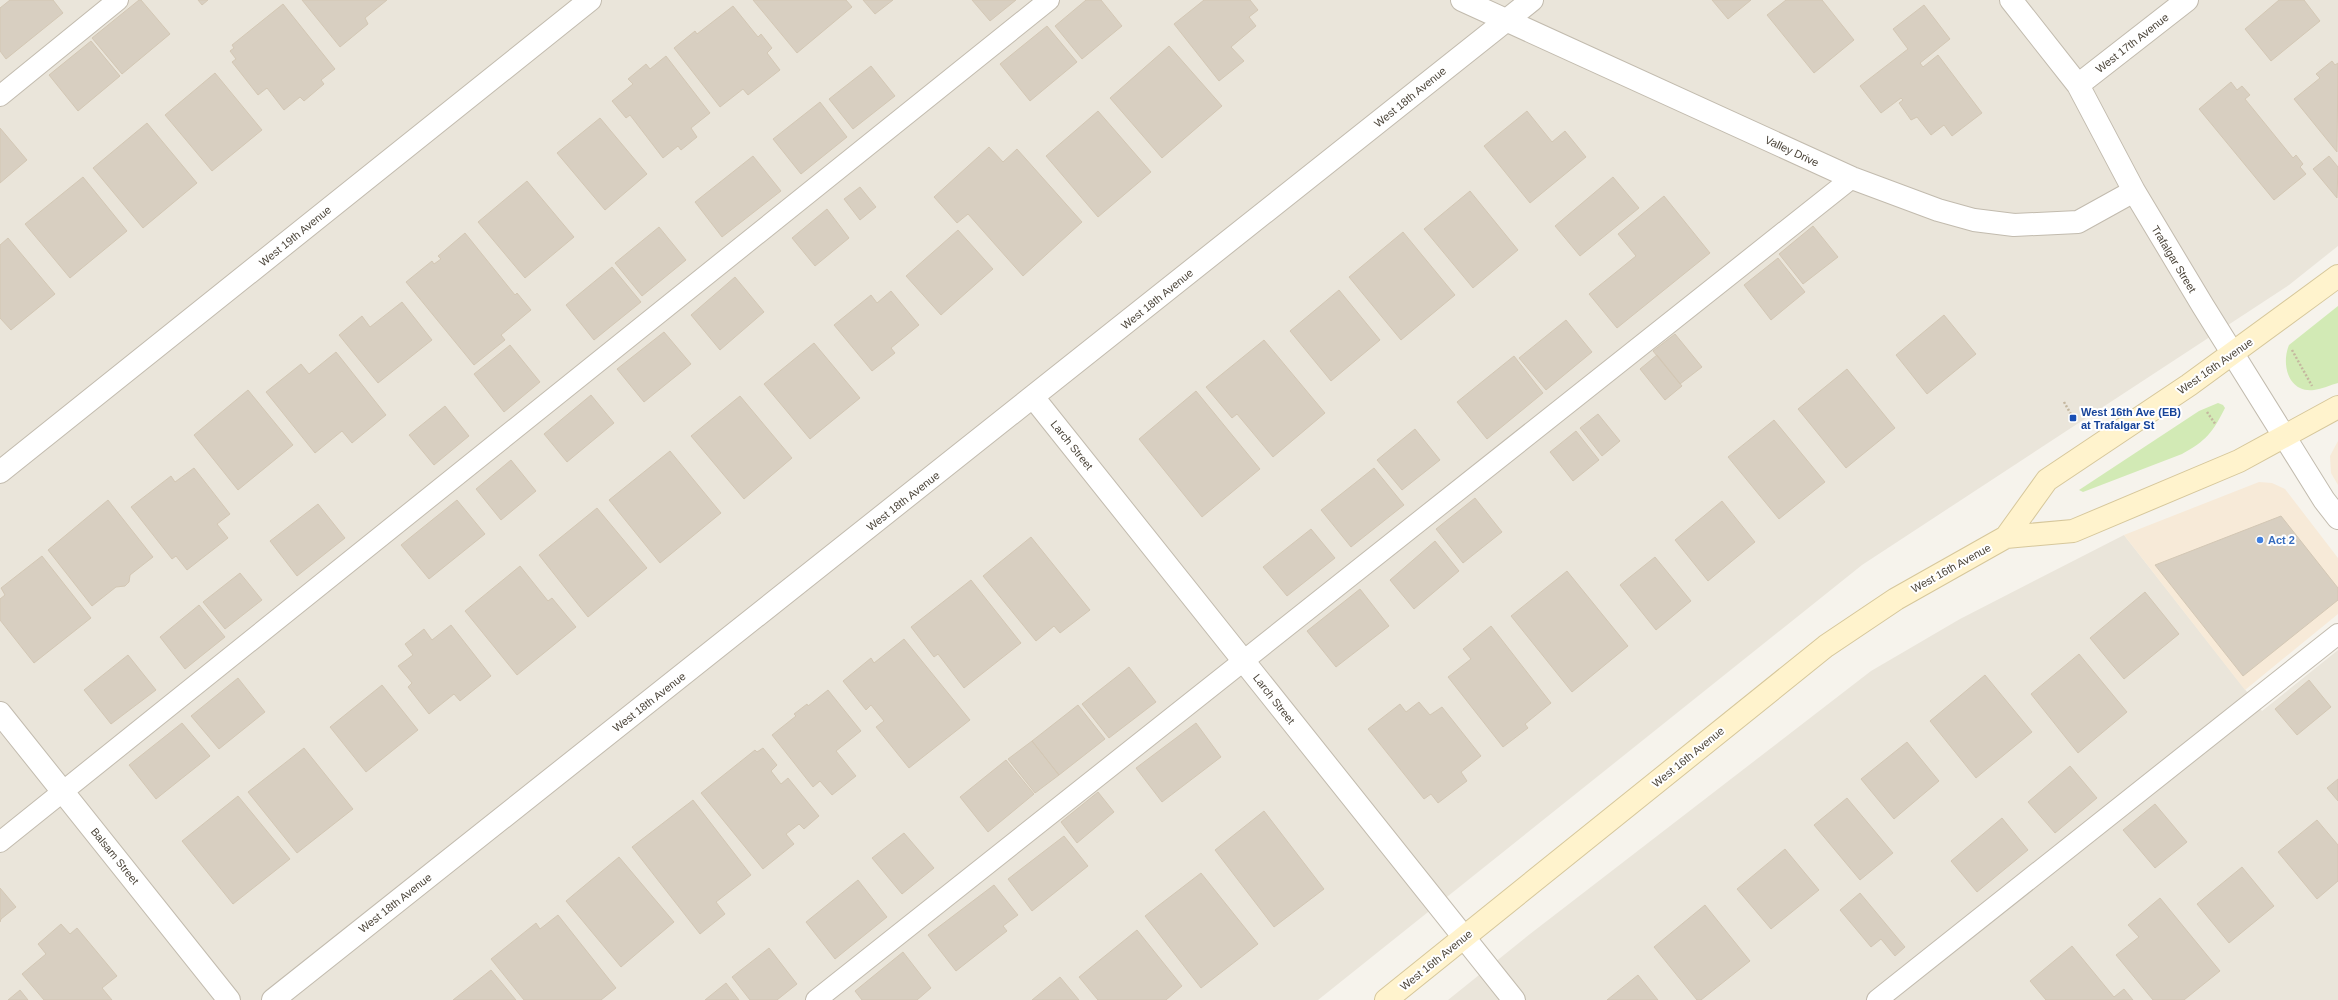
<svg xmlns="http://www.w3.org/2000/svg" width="2338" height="1000" font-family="Helvetica,sans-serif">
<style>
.residential{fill:#eae5da}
.commercial{fill:#f7ead8}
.green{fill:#d2eab5}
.building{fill:#d8cfc1;stroke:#d3c7b4}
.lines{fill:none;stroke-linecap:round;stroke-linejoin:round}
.service-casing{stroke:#c2bbae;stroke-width:22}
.minor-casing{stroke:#c2bbae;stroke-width:24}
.secondary-casing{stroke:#d6c79b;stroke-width:24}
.path{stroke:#c4b79f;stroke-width:2.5;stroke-dasharray:2 2;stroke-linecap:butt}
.service{stroke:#fff;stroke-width:20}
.minor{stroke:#fff;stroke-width:22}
.secondary{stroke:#fff3cd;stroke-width:22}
.transit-dot{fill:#1a4fb4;stroke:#fff;stroke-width:1.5}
.shop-dot{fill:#3f7fe0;stroke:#fff;stroke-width:1.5}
.labels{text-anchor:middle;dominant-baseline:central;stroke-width:4;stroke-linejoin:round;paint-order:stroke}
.street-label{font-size:11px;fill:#4b4439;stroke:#fff}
.transit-label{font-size:11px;font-weight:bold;fill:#164399;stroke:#fff;text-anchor:start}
.shop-label{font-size:11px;font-weight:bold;fill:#366cbe;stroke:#fff;text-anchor:start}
</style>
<rect width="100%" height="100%" fill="#f6f3ec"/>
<path class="residential" d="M0,0H2338V246L2289,285L1862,565L1318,1000H0Z
M2124,535L2262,711L2338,650V1000H1448L1530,934L1871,671L1960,619Z"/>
<path class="commercial" d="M2338,441V485L2331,473L2330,456Z
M2259,482L2272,483L2285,489L2338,558V614L2245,690L2124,535Z"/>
<path class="green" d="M2338,306V383C2330,385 2322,389 2314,390C2288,393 2281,364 2289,345Z
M2218,403L2223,405L2225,408C2213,432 2206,441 2182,454L2083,492L2079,490L2199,411Z"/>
<path class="building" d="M10,0H53L63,13L6,59L0,51V8Z
M139,0H141L170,34L122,74L92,38Z
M198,0H208L202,5Z
M302,0H387L365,18L368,24L340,47Z
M753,0H846L852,7L797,53Z
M863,0H893L875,14Z
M972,0H1016L990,21Z
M1086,0H1101L1122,26L1082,59L1055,26Z
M1204,0H1250L1258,10L1249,17L1256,26L1231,47L1244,61L1219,81L1174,24Z
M1712,0H1751L1728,19Z
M1786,0H1822L1854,40L1814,73L1767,15Z
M2279,0H2304L2320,21L2271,61L2245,29Z
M283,4L335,69L321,80L324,84L304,101L300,97L284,110L267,88L258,95L232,62L236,59L230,51L234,48L232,45Z
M1924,5L1950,39L1920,63L1923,67L1938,55L1982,113L1952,136L1944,125L1931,135L1917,117L1911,120L1899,103L1903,100L1901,98L1881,113L1860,86L1908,49L1893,29Z
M733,6L758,37L761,34L772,48L767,53L780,70L748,95L743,89L720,107L674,48L695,31L697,34Z
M1047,26L1077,62L1030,101L1000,64Z
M91,41L120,76L78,111L49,75Z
M1169,46L1222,106L1162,158L1110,98Z
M666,56L710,113L691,128L697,137L681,150L678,146L663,158L630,115L626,118L612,101L633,84L628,79L646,64L650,69Z
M2332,61L2335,65L2338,63L2337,152L2294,99L2320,78L2316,74Z
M871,66L895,96L853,129L829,99Z
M215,73L262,130L212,171L165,115Z
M2231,82L2237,90L2242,86L2250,95L2245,99L2293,158L2296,155L2303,164L2300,167L2306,174L2274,200L2199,109Z
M820,102L847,137L801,174L773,139Z
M1098,111L1151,172L1098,217L1046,156Z
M1527,111L1552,142L1565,131L1586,157L1530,203L1484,146Z
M600,118L647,174L605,210L557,153Z
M147,123L197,183L143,228L93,168Z
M0,128L27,160L0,183Z
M989,147L1003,162L1017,149L1082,222L1023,276L968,214L957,223L934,197Z
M753,156L781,191L722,237L695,202Z
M2329,156L2338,167L2337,198L2313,169Z
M83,177L127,231L70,278L25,224Z
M1613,177L1639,208L1580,256L1555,226Z
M527,181L574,237L525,278L478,222Z
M860,187L876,207L860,220L844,199Z
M1470,191L1518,250L1473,288L1424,229Z
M1664,196L1710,253L1617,328L1589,294L1636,256L1618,234Z
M827,209L849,238L815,266L792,238Z
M1813,226L1838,257L1803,284L1779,254Z
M659,227L686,260L642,296L615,263Z
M958,230L993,269L941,315L906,276Z
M1403,232L1455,295L1401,340L1349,277Z
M465,233L515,295L517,293L531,310L501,335L505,340L474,365L406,282L432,261L434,264L441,259L438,256Z
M8,238L55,294L11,330L0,318V245Z
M1778,258L1805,292L1771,320L1744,285Z
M612,267L641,302L594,340L566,305Z
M735,277L764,312L720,350L691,315Z
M1339,290L1380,340L1331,381L1290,331Z
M891,291L919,325L891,348L895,353L872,371L834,325L871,295L877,303Z
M402,302L432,340L378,383L339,335L362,316L370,327Z
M1944,315L1976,354L1927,394L1896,355Z
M1566,320L1592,352L1546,390L1519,358Z
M664,332L691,364L644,402L617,369Z
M1675,334L1702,367L1680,384L1653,351Z
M1264,340L1325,413L1273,457L1237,414L1232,418L1206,387Z
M814,343L860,398L810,439L764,384Z
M510,345L540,382L504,412L474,374Z
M336,352L386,415L352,443L342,431L315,453L266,392L301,364L309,374Z
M1657,355L1682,386L1665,400L1640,369Z
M1514,356L1543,393L1487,439L1457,402Z
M1847,369L1895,428L1846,468L1798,409Z
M248,390L293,445L238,490L194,435Z
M1196,391L1260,469L1202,517L1139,439Z
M591,395L614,423L567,462L544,434Z
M740,396L792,458L744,499L691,436Z
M445,406L469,436L434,465L409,435Z
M1598,414L1620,441L1602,456L1580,428Z
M1774,420L1825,482L1779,519L1728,457Z
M1415,429L1440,460L1402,490L1377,460Z
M1576,431L1599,460L1573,481L1550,452Z
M670,451L721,513L660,563L609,500Z
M511,460L536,491L501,520L476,489Z
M194,468L230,514L217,524L228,538L187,570L176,556L172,559L131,507L171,476L175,482Z
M1374,468L1404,505L1351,547L1321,510Z
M1475,498L1502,532L1463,563L1436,529Z
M108,500L153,557L130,575L129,582L125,586L116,587L92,606L48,550Z
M457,500L485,534L429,579L401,545Z
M1722,501L1755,542L1708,581L1675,540Z
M318,504L345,538L297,576L270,541Z
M597,508L647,568L588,617L539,555Z
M2281,516L2338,588V600L2243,676L2155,565Z
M1311,529L1335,558L1287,596L1263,567Z
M1031,537L1090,610L1060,633L1054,626L1036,641L983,576Z
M1435,541L1459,571L1414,609L1390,580Z
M42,556L91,618L34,663L0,620V599L5,595L1,588Z
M1655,557L1691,601L1656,630L1620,585Z
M520,566L548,601L552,598L576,627L517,675L465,611Z
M1567,571L1628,646L1572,692L1511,616Z
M240,573L262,600L225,629L203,602Z
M971,580L1021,643L964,688L938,654L934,657L911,627Z
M1360,589L1389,626L1336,667L1307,631Z
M2145,592L2179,634L2124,679L2090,638Z
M199,605L225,637L185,669L160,637Z
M451,625L491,676L460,701L454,694L429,714L408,687L412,683L398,666L413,655L405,644L424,629L432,640Z
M1491,626L1551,703L1525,724L1528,728L1503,747L1448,677L1471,659L1463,649Z
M904,639L970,720L909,768L876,727L884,721L871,705L866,710L843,681L871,658L874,663Z
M2079,654L2127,712L2078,753L2031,694Z
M128,655L156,690L111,724L84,690Z
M1129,667L1156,702L1109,738L1082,704Z
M1985,675L2032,732L1976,778L1930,721Z
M238,678L265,712L219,749L191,716Z
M2309,680L2331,707L2297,735L2275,709Z
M382,685L418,730L366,772L330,727Z
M828,690L861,731L836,751L856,776L832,795L820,781L813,787L772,735L796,716L794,714L807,704L808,706Z
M1419,702L1430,715L1442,707L1481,756L1461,772L1467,781L1438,803L1431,794L1424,799L1368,729L1400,704L1406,712Z
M1078,705L1105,739L1059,775L1032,741Z
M182,723L210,756L156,799L129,765Z
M1196,723L1221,757L1162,802L1136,768Z
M1032,741L1059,775L1035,793L1008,759Z
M1907,742L1939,781L1894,819L1861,779Z
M304,748L353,809L297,853L248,792Z
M763,748L777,765L771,771L781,784L788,778L819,816L804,829L799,824L786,834L794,844L763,869L701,793L755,750L757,752Z
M1006,760L1034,794L988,832L960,797Z
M2070,766L2097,798L2055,833L2028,802Z
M2338,779V801L2327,788Z
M1098,792L1114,812L1077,843L1061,822Z
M238,796L290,859L233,904L182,841Z
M1847,798L1893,853L1860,880L1814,825Z
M693,800L751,875L716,902L725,914L700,934L632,847Z
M2155,804L2187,842L2155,868L2123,830Z
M1264,811L1324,889L1274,927L1215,850Z
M2002,818L2028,850L1977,892L1951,861Z
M2317,820L2338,845V881L2317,899L2278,852Z
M904,833L934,868L902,894L872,858Z
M1064,836L1088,866L1032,911L1008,879Z
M1785,849L1819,890L1771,929L1737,889Z
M619,857L674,922L621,967L566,901Z
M2242,867L2274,906L2229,943L2197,904Z
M1201,873L1258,944L1201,988L1145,916Z
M858,880L887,917L835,959L806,922Z
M994,885L1018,915L1003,926L1007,931L956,971L928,935Z
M0,888L16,907L1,919L0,922Z
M1860,893L1905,947L1895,956L1881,939L1871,947L1840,910Z
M2160,898L2220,971L2184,1000H2153L2116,955L2139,937L2128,925Z
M1705,905L1750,961L1701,1000H1697L1654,947Z
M558,915L616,988L601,1000H524L491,959L536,923L540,929Z
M61,924L70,934L77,928L117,976L102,988L112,1000H44L22,974L46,954L38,944Z
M1137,930L1182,986L1166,1000H1098L1079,977Z
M2072,946L2114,997L2124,989L2133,1000H2046L2030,981Z
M769,948L797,984L777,1000H750L732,977Z
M903,952L931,988L917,1000H862L855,991Z
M491,970L516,1000H453Z
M1638,975L1658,1000H1607Z
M1060,977L1079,1000H1032Z
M726,983L739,1000H705Z
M20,990L28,1000H8Z"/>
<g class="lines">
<defs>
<path id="service" d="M0,96L118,0
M0,842L1049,0
M816,1000L1852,178
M1877,1000L2338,634"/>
<path id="minor" d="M1462,0L1852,178L1938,210L1974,220L2014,225L2078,222L2134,191
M2011,0L2078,85L2134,191L2203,306L2324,500L2338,518
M2078,85L2187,0
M1033,397L1514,1000
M0,472L590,0
M0,713L229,1000
M273,1000L1532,0"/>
<path id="secondary" d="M2006,537L2073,531L2239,461L2338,407
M1386,1000L1826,646L1896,599L2006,537L2047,480L2189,385L2338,276"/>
</defs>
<use href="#service" class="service-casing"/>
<use href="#minor" class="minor-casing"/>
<use href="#secondary" class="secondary-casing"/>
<path class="path" d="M2292,350L2312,386
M2064,402L2073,418
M2207,412L2216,425"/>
<use href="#service" class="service"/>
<use href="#minor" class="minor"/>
<use href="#secondary" class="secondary"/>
</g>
<rect class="transit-dot" x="2069" y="414" width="8" height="8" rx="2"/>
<circle class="shop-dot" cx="2260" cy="540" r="4"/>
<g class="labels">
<g class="street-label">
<text transform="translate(2132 43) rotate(-38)">West 17th Avenue</text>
<text transform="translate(1410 97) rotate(-39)">West 18th Avenue</text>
<text transform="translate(1792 151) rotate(25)">Valley Drive</text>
<text transform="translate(295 236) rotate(-39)">West 19th Avenue</text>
<text transform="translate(2174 259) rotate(59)">Trafalgar Street</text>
<text transform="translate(1157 299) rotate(-39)">West 18th Avenue</text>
<text transform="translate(2215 366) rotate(-35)">West 16th Avenue</text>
<text transform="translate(1072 445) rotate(51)">Larch Street</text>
<text transform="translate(903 501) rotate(-38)">West 18th Avenue</text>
<text transform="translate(1951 568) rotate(-29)">West 16th Avenue</text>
<text transform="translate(1274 699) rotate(52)">Larch Street</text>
<text transform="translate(649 702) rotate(-38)">West 18th Avenue</text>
<text transform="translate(1688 757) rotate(-39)">West 16th Avenue</text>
<text transform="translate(115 856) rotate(51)">Balsam Street</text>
<text transform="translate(395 903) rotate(-38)">West 18th Avenue</text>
<text transform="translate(1436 960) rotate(-39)">West 16th Avenue</text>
</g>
<g class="transit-label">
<text x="2081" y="412">West 16th Ave (EB)<tspan x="2081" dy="13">at Trafalgar St</tspan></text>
</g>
<g class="shop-label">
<text x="2268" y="540">Act 2</text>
</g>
</g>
</svg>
